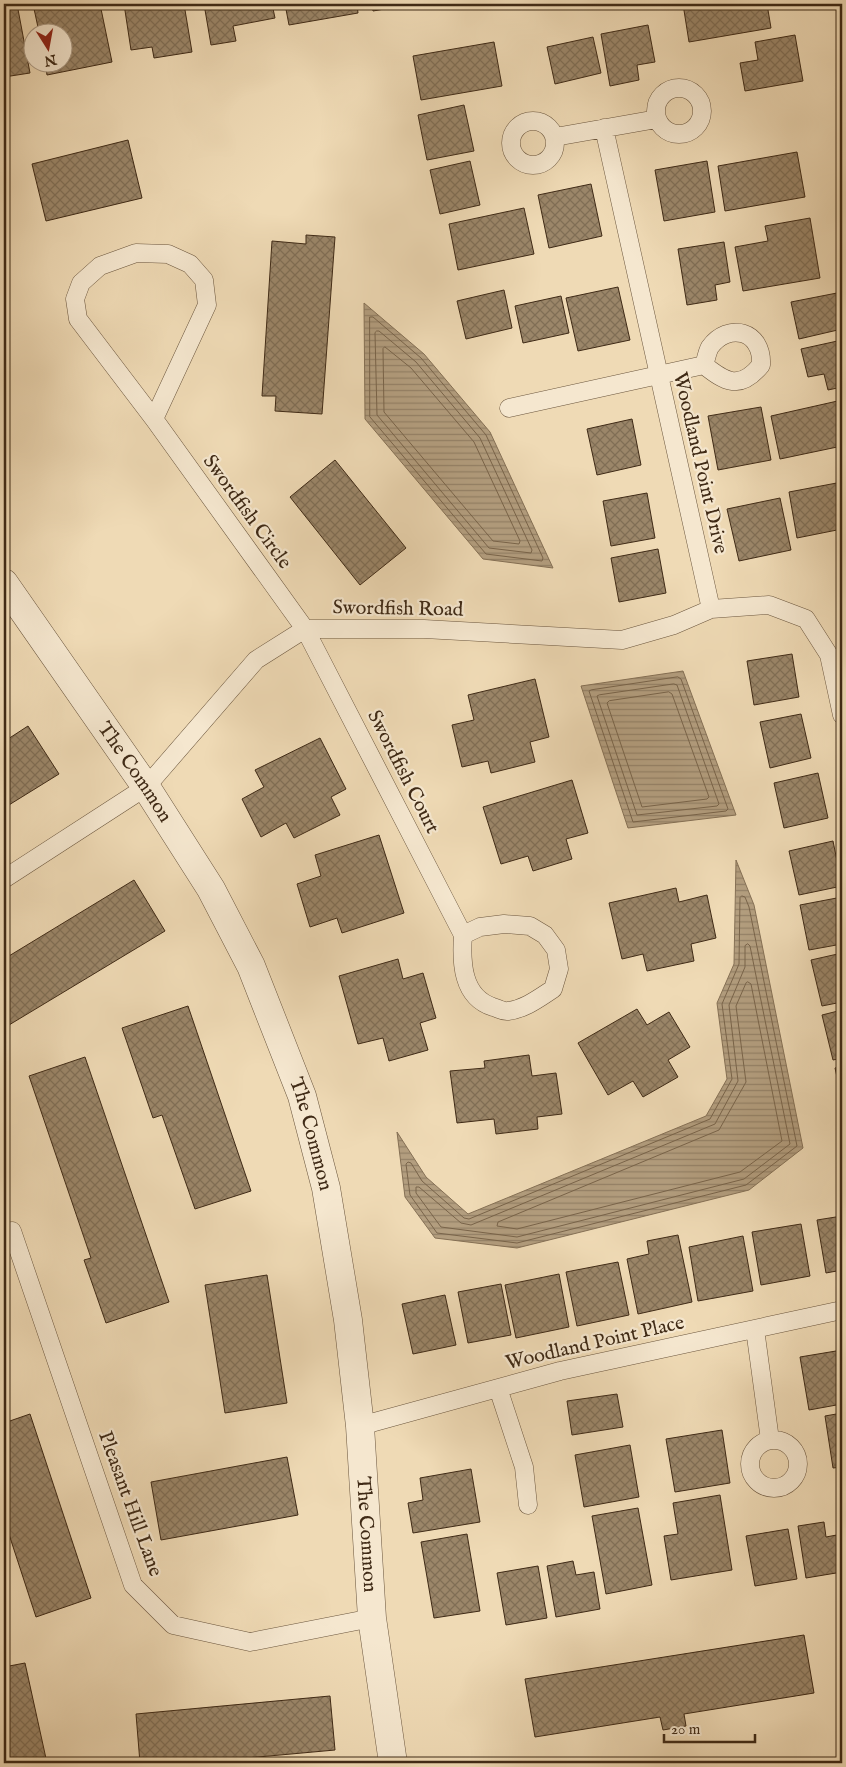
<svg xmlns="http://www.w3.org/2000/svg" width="846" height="1767" font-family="'IM FELL English',serif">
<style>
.water{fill:url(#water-rules);stroke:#857055}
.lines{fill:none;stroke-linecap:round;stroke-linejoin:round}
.shore{stroke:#79644a;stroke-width:1}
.building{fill:url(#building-cross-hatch);stroke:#3f2a16}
.service-casing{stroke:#6b563e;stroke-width:19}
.minor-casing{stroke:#6b563e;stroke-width:29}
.service{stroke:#f5e7cf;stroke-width:18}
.minor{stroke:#f5e7cf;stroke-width:28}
.labels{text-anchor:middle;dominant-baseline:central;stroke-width:4.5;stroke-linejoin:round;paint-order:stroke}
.street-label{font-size:20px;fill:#3f2a16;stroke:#f5e7cf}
</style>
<defs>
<pattern id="water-rules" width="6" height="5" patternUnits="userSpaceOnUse" patternTransform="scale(1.25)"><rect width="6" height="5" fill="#b39e7f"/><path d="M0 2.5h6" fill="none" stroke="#938167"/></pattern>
<pattern id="building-cross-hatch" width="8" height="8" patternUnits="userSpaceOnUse" patternTransform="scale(1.25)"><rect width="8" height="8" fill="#9b8669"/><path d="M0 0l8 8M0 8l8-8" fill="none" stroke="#806e55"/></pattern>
</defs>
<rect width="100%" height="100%" fill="#efdab5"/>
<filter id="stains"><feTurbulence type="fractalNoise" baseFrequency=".004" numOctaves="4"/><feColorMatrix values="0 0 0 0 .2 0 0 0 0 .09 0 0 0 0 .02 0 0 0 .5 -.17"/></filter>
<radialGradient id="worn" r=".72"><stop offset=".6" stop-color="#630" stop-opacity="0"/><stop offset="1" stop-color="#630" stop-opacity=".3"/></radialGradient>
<path class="water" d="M364,303L424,354L490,432L553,568L483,559L365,419Z
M683,671L736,815L628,828L581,686Z
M736,860L754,905L803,1148L749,1190L517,1248L435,1238L405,1197L397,1132L426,1177L468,1214L706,1116L727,1079L717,1003L734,964Z"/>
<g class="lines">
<path class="shore" d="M370,317H373L421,358L486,435L543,558L542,561L486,554L370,417Z
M377,331H379L416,362L480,438L532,550L531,553L489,548L377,415L375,333Z
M385,347L411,368L474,442L520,541L519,544L493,541L384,412L383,349Z
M678,677L681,679L728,809L726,811L633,822L589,691L591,690Z
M674,684L677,685L719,804L717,806L637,815L597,696L599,695Z
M669,692L672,694L709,797L707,799L642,807L607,703L609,701Z
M742,896L745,897L749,907L797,1146L746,1185L517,1243L437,1233L410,1195L406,1164L408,1162L411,1163L422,1181L464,1218L469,1219L710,1119L732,1079L722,1004L739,964L740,898Z
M748,944L750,946L790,1144L744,1179L517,1237L441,1227L416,1193V1187H419L461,1223L471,1225L715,1124L738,1081L729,1005L745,967V946Z
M748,982L751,984L782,1141L740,1172L517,1229L497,1226L498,1222L719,1130L746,1082L736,1006L746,983Z"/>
</g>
<path class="building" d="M17,4L30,73L4,77V6Z
M33,4H100L112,62L47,75L45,62H62V32H39Z
M124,4H184L192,52L154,58L152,47L131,50Z
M204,4H272L275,18L233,26L236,41L211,45Z
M285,4H357L358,13L289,25Z
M372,4H413L373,11Z
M683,4H767L771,28L689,42Z
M648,25L655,62L637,65L639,80L610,86L601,34Z
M795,35L803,81L745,91L740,63L758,60L755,42Z
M593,37L601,73L555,84L547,47Z
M494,42L502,86L421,100L413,56Z
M464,105L474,151L427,160L418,115Z
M128,140L142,198L46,221L32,164Z
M797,152L805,197L725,211L718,166Z
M470,161L480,205L440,214L430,170Z
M707,161L715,212L664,221L655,170Z
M591,184L602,236L549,248L538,195Z
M524,208L534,254L458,270L449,224Z
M810,218L820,278L743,291L735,247L768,241L765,226Z
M306,235L335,237L322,414L275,411L276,396H262L272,241L306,244Z
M724,242L730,282L715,285L717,300L687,305L678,249Z
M618,287L630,340L578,351L566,298Z
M504,290L512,328L466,339L457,301Z
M842,292V329L799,339L791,302Z
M561,296L569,333L523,343L515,306Z
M842,340V387L828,390L824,374L808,377L801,349Z
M842,400V446L780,459L771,416Z
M761,407L771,460L718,470L708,416Z
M632,419L641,465L597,475L587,429Z
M335,460L406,548L360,585L290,497Z
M842,482V529L797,538L789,492Z
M647,493L655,538L611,546L603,501Z
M780,498L791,550L739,561L727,509Z
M658,549L666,593L619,602L611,558Z
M792,654L799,697L754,705L747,661Z
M535,679L549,737L530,742L535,762L491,773L488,761L462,767L452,725L474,720L468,695Z
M801,714L811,758L770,768L760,722Z
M28,726L59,774L4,808V731L8,739Z
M320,738L346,789L331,797L340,815L294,838L286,823L261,837L242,799L264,787L255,770Z
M818,773L828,818L784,828L774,783Z
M572,780L588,833L566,839L572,859L533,871L528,856L501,864L483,807Z
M379,835L404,913L342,933L337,918L310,927L297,884L321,876L315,855Z
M833,841L842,886L799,895L789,851Z
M134,880L165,931L4,1028V959Z
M676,888L679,902L707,895L716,938L691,944L694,961L647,971L643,954L622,959L609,903Z
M842,897V944L809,950L800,905Z
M842,953V1002L822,1006L811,960Z
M398,959L403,979L423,973L436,1018L420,1023L428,1050L389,1061L383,1038L358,1044L339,976Z
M188,1006L251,1191L195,1209L162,1115L153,1118L122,1028Z
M637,1009L647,1025L669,1012L690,1047L668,1060L678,1077L643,1097L633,1081L608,1095L578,1043Z
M842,1010V1058L833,1060L822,1015Z
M529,1055L532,1076L556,1073L562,1114L537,1117L538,1129L496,1134L494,1119L457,1123L450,1071L485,1068L484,1061Z
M85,1057L169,1302L106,1323L84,1260L91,1258L29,1076Z
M842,1066V1100L835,1068Z
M842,1216V1270L826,1273L817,1220Z
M801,1224L810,1276L761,1285L752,1232Z
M678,1235L692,1302L638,1314L627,1259L649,1254L647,1241Z
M743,1236L753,1291L698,1301L689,1247Z
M618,1262L629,1315L577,1326L566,1272Z
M559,1274L569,1327L516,1338L505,1285Z
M267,1275L287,1403L225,1413L205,1285Z
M501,1284L511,1335L468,1343L458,1292Z
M445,1295L456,1345L413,1354L402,1304Z
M842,1350V1404L809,1410L800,1357Z
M617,1394L623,1427L572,1435L567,1401Z
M842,1413V1467L833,1468L825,1416Z
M30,1414L91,1598L36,1617L4,1519V1423Z
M722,1430L730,1483L675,1492L666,1439Z
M630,1445L639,1497L584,1507L575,1455Z
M287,1457L298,1515L161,1540L151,1482Z
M471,1469L480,1522L413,1533L408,1503L423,1500L420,1478Z
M720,1495L732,1570L671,1580L664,1536L678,1534L673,1503Z
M638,1508L652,1585L606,1594L592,1516Z
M824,1522L826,1537L842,1534V1572L806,1578L798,1526Z
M788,1529L797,1579L755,1586L746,1536Z
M467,1534L480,1611L434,1618L421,1542Z
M573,1561L576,1575L594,1572L600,1609L556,1617L547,1566Z
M538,1566L547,1618L506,1625L497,1573Z
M804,1635L814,1693L684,1714L686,1726L663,1730L660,1717L535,1737L525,1679Z
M25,1663L47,1763H4V1667Z
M330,1696L335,1750L192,1763H140L136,1714Z"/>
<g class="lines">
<defs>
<path id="service" d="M656 111a23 23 0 1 1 46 0a23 23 0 1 1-46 0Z
M511 143a22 22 0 1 1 44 0a22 22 0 1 1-44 0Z
M604,128L711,609L769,605L806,619L829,655L842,715
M555,137L657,119
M509,408L704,365C725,382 740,391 761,365C763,330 728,322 710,347C707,352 706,360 704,365
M154,419L207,305L204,280L190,264L168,254L136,253L100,266L81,283L75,299L78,319L154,419L305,629L463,935
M4,879L146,787L256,660L305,629H424L622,640L674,625L711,609
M504,924L530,926L545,935L556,950L559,969L553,989C539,998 525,1009 508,1011C503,1012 498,1008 493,1007C462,997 461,962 463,935L480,927Z
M4,1233L12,1231L133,1585L173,1625L250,1642L372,1618
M755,1329L770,1440
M498,1388L524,1467L528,1505
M360,1426L560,1371L842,1310
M750 1464a24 24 0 1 1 48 0a24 24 0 1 1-48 0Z"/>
<g id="minor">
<path id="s1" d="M4,583L146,787L211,889L251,966L302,1096L326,1188L348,1320L360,1426L372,1618L393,1763"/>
</g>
</defs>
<use href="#service" class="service-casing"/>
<use href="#minor" class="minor-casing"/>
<use href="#service" class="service"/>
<use href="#minor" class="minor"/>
</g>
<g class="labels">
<g class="street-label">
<text transform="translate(700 463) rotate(77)">Woodland Point Drive</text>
<text transform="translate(247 512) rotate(54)">Swordfish Circle</text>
<text transform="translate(398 609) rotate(1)">Swordfish Road</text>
<text transform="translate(403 772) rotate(63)">Swordfish Court</text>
<text stroke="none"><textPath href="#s1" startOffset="230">The Common</textPath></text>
<text stroke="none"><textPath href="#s1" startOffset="635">The Common</textPath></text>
<text transform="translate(595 1343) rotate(-13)">Woodland Point Place</text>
<text transform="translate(130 1504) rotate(70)">Pleasant Hill Lane</text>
<text stroke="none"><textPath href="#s1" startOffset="1040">The Common</textPath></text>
</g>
</g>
<rect width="846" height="1767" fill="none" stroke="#efdab5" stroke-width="20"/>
<rect x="5" y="5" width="836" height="1757" fill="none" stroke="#3f2a16" stroke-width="2.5"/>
<rect x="10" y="10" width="826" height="1747" fill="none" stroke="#3f2a16"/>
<g transform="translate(48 48) rotate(169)"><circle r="24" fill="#f5e7cf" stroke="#ac9b85"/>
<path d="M0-4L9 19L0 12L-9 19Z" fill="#8f2418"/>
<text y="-8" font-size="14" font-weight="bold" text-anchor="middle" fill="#3f2a16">N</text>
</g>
<path d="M664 1734v8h91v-8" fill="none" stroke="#3f2a16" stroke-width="2.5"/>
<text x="671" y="1734" font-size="15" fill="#3f2a16" stroke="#f5e7cf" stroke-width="4" paint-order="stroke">20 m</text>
<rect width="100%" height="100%" filter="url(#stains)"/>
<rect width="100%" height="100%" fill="url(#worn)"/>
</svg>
